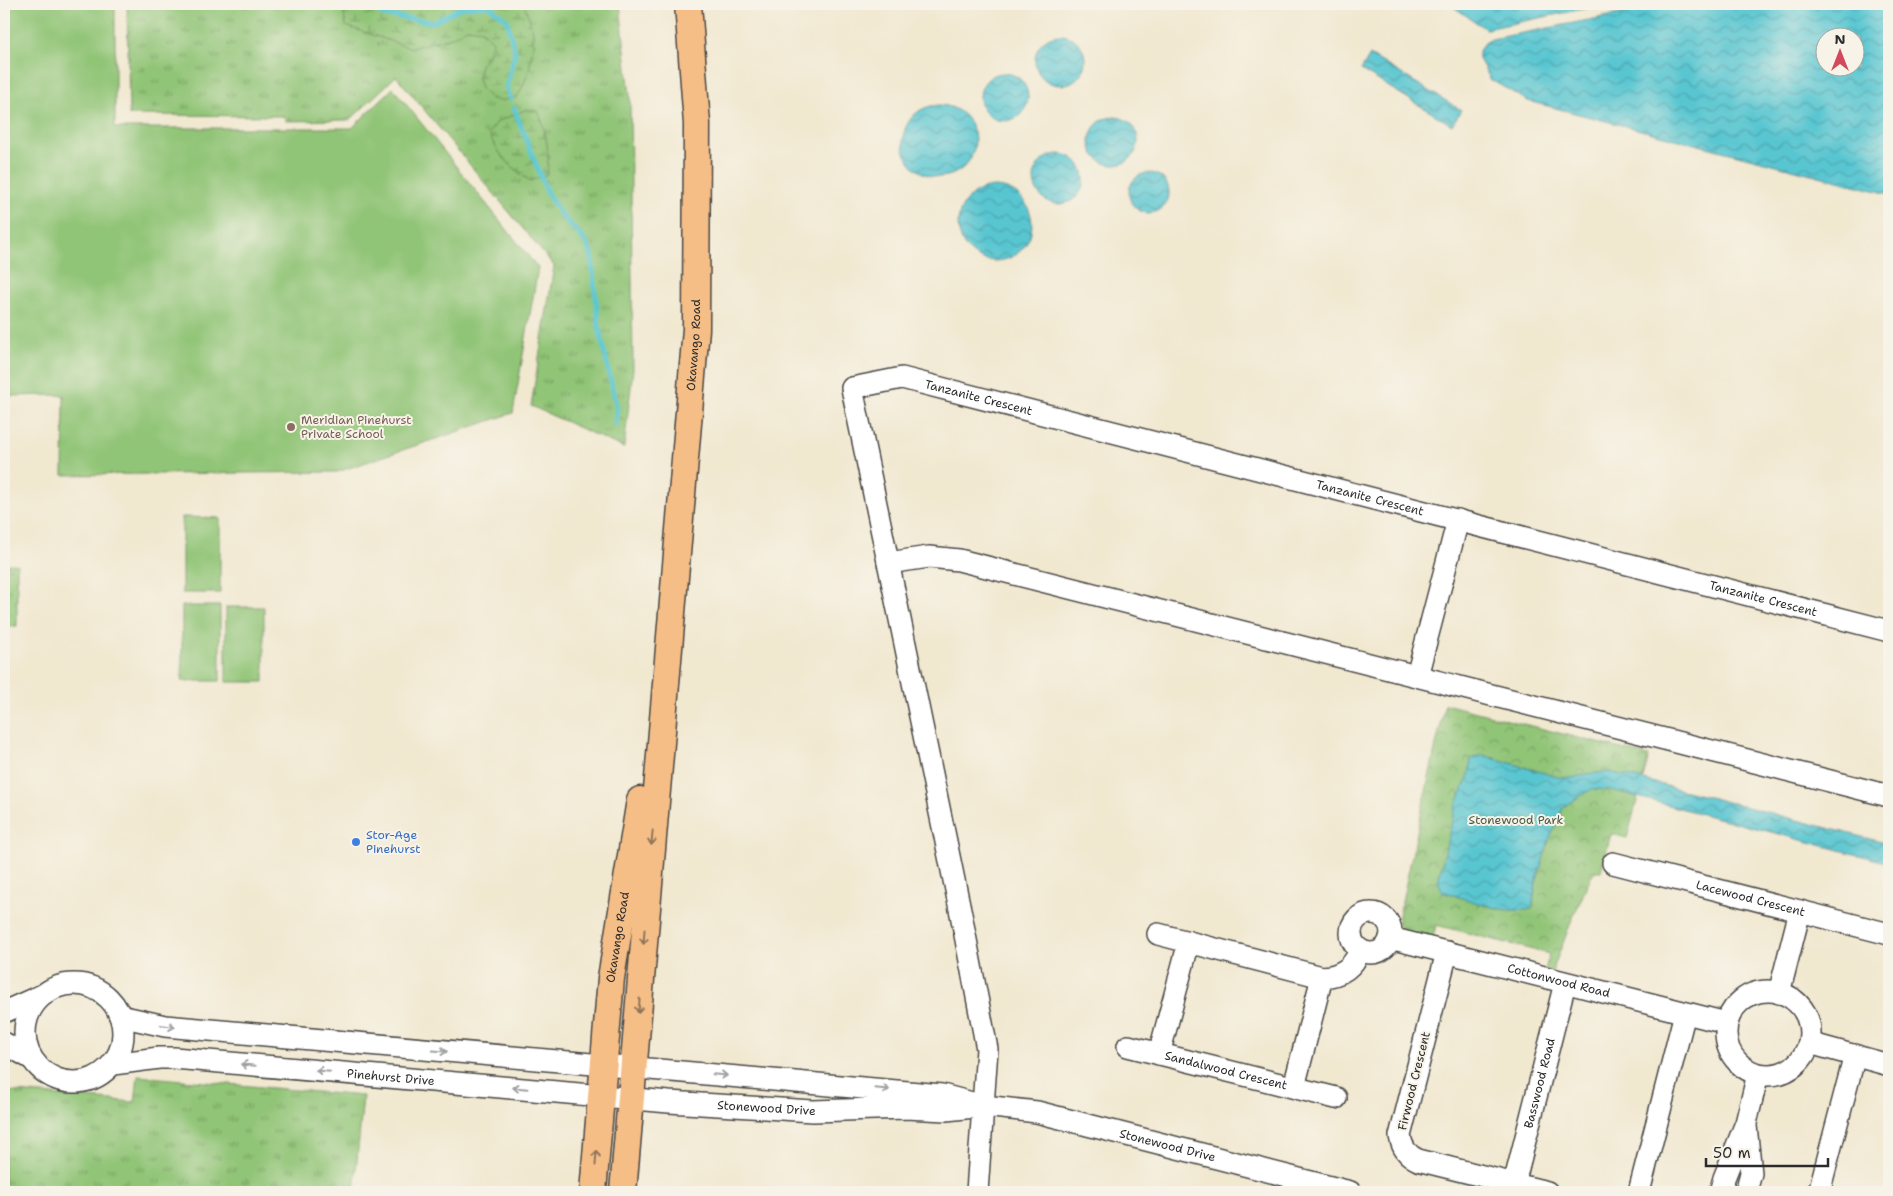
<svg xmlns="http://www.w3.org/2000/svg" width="1893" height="1196" font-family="'Shantell Sans',sans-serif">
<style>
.grass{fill:url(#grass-tufts);stroke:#5e7850}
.wetland{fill:url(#wetland-marsh);stroke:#5e7850}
.park{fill:url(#park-crowns);stroke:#5e7850}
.pitch{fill:#90c476;stroke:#5e7850}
.water{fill:url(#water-waves);stroke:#42787e;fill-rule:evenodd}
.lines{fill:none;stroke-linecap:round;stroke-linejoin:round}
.stream{stroke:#59c6d1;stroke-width:5}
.minor-casing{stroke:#494744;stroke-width:24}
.major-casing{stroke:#494744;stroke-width:29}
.minor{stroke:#fff;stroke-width:21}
.major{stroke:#f6be87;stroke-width:26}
.oneway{stroke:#907459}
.oneway2{stroke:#a0a0a0}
.education-dot{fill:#8d6e63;stroke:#f7f3e8;stroke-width:2}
.shop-dot{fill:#3f7fe0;stroke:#f7f3e8;stroke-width:2}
.labels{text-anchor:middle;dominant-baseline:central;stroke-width:4;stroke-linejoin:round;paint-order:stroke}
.street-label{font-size:12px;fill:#2b2b2b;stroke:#f7f3e8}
.education-label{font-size:12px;fill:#785e54;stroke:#f7f3e8;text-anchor:start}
.park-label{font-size:12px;fill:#495942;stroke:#f7f3e8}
.shop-label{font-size:12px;fill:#366cbe;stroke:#f7f3e8;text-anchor:start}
</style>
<defs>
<pattern id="grass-tufts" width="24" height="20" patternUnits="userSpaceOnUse" patternTransform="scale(1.25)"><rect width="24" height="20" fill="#90c476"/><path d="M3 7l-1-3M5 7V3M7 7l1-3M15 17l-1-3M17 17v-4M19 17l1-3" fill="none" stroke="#769f61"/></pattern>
<pattern id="wetland-marsh" width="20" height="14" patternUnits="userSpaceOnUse" patternTransform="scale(1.25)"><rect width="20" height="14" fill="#90c476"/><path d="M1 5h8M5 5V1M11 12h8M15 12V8" fill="none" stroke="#769f61"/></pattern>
<pattern id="park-crowns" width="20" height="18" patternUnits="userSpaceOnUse" patternTransform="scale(1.25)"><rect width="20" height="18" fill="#90c476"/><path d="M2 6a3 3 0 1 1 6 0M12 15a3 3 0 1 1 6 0" fill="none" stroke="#769f61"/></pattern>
<pattern id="water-waves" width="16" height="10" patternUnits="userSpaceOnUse" patternTransform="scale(1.25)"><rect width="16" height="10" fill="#59c6d1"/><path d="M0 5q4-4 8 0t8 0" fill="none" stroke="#4aa1aa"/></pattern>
</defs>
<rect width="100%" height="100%" fill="#f7f3e8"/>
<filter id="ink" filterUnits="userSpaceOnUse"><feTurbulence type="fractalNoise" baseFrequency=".02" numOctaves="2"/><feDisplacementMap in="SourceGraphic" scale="10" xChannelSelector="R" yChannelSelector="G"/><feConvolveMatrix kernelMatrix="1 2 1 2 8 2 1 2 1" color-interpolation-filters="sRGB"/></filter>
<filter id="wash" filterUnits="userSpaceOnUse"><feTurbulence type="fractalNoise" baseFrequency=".0096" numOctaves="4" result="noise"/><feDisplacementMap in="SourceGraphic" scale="20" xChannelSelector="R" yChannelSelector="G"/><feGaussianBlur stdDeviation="1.12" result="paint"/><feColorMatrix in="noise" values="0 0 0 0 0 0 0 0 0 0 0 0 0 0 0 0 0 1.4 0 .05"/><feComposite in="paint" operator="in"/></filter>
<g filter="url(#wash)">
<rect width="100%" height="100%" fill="#f1e8d0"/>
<path class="grass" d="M127,4H620L630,96L633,369L624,448L531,406L554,266L396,76L350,120L286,121L283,116L129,115Z
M4,1058L8,1060L5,1091L135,1102L138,1076L363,1096L354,1192H4Z"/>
<path class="wetland" d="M342,4H524C527,13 532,24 533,34C534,54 528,80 517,97L499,101L490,98L481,89L478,78L480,65L487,57L493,41L482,30L467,28L452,37L411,48L346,26Z
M527,109L538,111C546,130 550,153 547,174L530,181C513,168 496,154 489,133L497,122Z"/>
<path class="park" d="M4,564H17V626H4Z
M1445,704L1649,756L1627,838L1611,834L1601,871H1596L1592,875L1571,922L1552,972L1545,970L1549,954L1436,925L1432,942L1406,935L1397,924Z"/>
<path class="pitch" d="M4,4H115V128H352L393,88L538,268L513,413L337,472L63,475L64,395L4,396Z
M182,517L220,518V593H182Z
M182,606H220V681H182Z
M226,607H264V682H226Z"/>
<path class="water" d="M1449,4H1607L1486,29Z
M1670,4H1889V194L1528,101L1491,80L1479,59V51L1483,44L1492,39ZM1826,38H1856V68H1826Z
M1035 60a25 25 0 1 1 50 0a25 25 0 1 1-50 0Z
M1370,55L1461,110L1452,125L1361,70Z
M980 97a24 24 0 1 1 48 0a24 24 0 1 1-48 0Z
M903 141a36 36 0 1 1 72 0a36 36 0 1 1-72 0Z
M1090 141a24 24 0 1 1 48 0a24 24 0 1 1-48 0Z
M1034 179a25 25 0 1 1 50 0a25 25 0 1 1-50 0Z
M1129 193a20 20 0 1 1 40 0a20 20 0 1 1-40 0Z
M958 224a37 37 0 1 1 74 0a37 37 0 1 1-74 0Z
M1483,755L1558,777L1572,778L1586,774L1607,772L1628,776L1889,844V863L1611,790L1592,789L1563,807L1548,843L1536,883L1532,909C1501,915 1472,900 1443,892L1438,882L1455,808L1469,775L1471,759Z"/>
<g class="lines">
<path class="stream" d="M368,4L383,15L434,22L462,7L488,5L507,20L515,53L506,87L511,99
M514,108L548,195L561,215L583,238L591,253L599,328L617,409L615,424"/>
</g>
</g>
<g filter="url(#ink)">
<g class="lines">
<defs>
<g id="minor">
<path d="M888,563L929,557L959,560L1889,796"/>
<path d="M1417,676L1458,520"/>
<path id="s1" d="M1613,863L1889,934"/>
<circle cx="1371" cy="933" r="20"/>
<path d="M1158,934L1322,977"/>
<path id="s2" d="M1390,938L1726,1023"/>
<path d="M1447,952L1400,1136C1402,1148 1407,1155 1418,1160L1547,1192"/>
<circle cx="74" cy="1033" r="49"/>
<circle cx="1768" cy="1033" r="42"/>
<path d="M1779,993L1800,911"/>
<path d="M4,1012L40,996"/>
<path d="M120,1016L165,1026L942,1095L972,1103"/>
<path d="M4,1043L32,1059"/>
<path d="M1809,1043L1889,1065"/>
<path id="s3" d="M1128,1046L1336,1098"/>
<path d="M1159,1054L1189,942"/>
<path id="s4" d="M113,1064L159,1058H174L669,1102L813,1111L906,1108L946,1110L984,1106L1037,1112L1350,1192"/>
<path d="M1294,1087L1322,977C1341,976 1353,968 1360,950"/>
<path d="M1746,1126L1751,1173L1746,1192"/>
<path id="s5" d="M1514,1184L1565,983"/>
<path id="s6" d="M977,1192L987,1049L961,914L852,388L902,378L1889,631"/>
<path d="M1639,1192L1685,1013"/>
<path d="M1720,1192L1724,1178L1746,1123L1758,1074"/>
<path d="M1819,1192L1855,1055"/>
</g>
<g id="major">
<path id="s7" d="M593,1192L611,978L640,800"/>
<path id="s8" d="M623,1192L696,329L697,124L688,4"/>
</g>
</defs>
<use href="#minor" class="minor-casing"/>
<use href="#major" class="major-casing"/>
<use href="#minor" class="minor"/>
<use href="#major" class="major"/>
</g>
<defs><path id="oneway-shaft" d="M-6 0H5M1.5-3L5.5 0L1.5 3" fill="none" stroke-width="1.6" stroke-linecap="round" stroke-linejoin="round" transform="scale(1.25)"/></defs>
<g class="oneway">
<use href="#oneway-shaft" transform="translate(652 838) rotate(95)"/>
<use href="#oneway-shaft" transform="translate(644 937) rotate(94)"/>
<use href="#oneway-shaft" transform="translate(639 1006) rotate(95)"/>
<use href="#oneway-shaft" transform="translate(596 1158) rotate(-86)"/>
</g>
<g class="oneway2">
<use href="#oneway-shaft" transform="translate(168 1026) rotate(8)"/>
<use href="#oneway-shaft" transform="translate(440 1051) rotate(4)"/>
<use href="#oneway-shaft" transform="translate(248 1065) rotate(-174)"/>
<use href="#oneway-shaft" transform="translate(323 1071) rotate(-175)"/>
<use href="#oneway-shaft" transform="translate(720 1075) rotate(5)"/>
<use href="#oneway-shaft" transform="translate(520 1088) rotate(-175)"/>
<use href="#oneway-shaft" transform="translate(882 1089) rotate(5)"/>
</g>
</g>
<circle class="education-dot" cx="291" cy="427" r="5"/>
<circle class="shop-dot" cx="356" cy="842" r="5"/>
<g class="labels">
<g class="street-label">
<text stroke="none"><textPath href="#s8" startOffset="850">Okavango Road</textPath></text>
<text stroke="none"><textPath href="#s6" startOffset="948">Tanzanite Crescent</textPath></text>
<text stroke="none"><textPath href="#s6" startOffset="1352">Tanzanite Crescent</textPath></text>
<text stroke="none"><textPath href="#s6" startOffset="1758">Tanzanite Crescent</textPath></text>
<text stroke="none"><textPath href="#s1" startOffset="142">Lacewood Crescent</textPath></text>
<text stroke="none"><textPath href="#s7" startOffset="256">Okavango Road</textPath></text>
<text stroke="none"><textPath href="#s2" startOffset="174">Cottonwood Road</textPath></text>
<text stroke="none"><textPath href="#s3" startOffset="101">Sandalwood Crescent</textPath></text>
<text stroke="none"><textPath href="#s4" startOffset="279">Pinehurst Drive</textPath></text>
<text transform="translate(1414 1081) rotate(-76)">Firwood Crescent</text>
<text stroke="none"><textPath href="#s5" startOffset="104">Basswood Road</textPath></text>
<text stroke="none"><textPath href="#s4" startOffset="656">Stonewood Drive</textPath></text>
<text stroke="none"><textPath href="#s4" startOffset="1062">Stonewood Drive</textPath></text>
</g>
<g class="education-label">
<text x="301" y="420">Meridian Pinehurst<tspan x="301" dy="14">Private School</tspan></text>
</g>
<g class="park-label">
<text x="1516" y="820">Stonewood Park</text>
</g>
<g class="shop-label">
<text x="366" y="835">Stor-Age<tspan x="366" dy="14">Pinehurst</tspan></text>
</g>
</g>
<rect width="1893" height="1196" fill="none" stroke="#f7f3e8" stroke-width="20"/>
<g transform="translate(1840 52)"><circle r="24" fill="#f7f3e8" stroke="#a5a39c"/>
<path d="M0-4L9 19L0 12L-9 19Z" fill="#d1495b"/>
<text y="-8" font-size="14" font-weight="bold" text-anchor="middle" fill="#2b2b2b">N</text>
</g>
<path d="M1706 1158v8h122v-8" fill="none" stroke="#2b2b2b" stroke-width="2.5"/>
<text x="1713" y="1158" font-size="15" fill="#2b2b2b" stroke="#f7f3e8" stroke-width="4" paint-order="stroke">50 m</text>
</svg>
